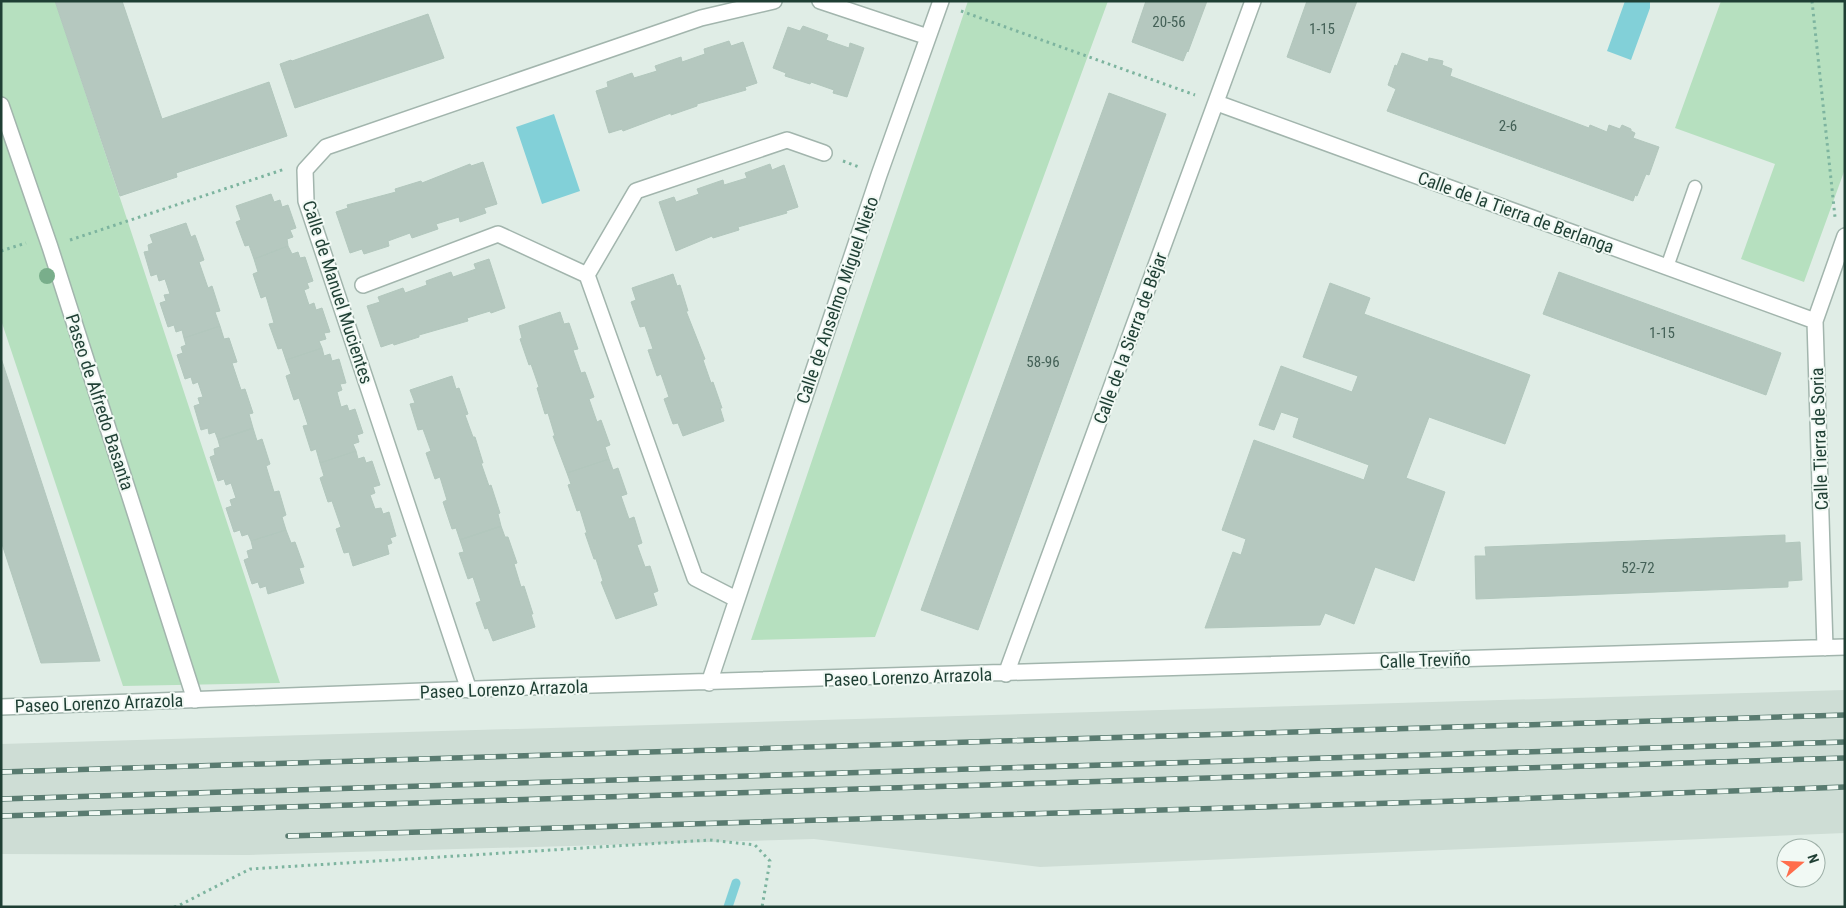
<svg xmlns="http://www.w3.org/2000/svg" width="1846" height="908" font-family="'Roboto Condensed',sans-serif">
<style>
.built{fill:#ceddd5}
.green{fill:#b6e0bf}
.water{fill:#82d0d8}
.lines{fill:none;stroke-linecap:round;stroke-linejoin:round}
.stream{stroke:#82d0d8;stroke-width:9}
.building{fill:#b5c8bf;stroke:#b2c7bd}
.service-casing{stroke:#a2b5ad;stroke-width:15}
.pedestrian-casing{stroke:#a2b5ad;stroke-width:18}
.minor-casing{stroke:#a2b5ad;stroke-width:18}
.path{stroke:#7db49f;stroke-width:3;stroke-dasharray:2.5 4;stroke-linecap:butt}
.service{stroke:#fff;stroke-width:12}
.pedestrian{stroke:#fff;stroke-width:15}
.minor{stroke:#fff;stroke-width:15}
.rail-casing{stroke:#597b70;stroke-width:5.5}
.rail{stroke:#f1f9f4;stroke-width:4;stroke-dasharray:11;stroke-linecap:butt}
.tree{fill:#79ae8b}
.labels{text-anchor:middle;dominant-baseline:central;stroke-width:4;stroke-linejoin:round;paint-order:stroke}
.number-label{font-size:15px;fill:#446157}
.street-label{font-size:18px;fill:#1f3f34;stroke:#f1f9f4}
</style>
<rect width="100%" height="100%" fill="#e0ede6"/>
<path class="built" d="M1845,690V833L1040,867L814,839L249,855L1,854V744Z"/>
<path class="green" d="M1,1H55L280,683L123,686L1,320Z
M968,1H1108L875,637L751,640Z
M1721,1H1845V169L1804,282L1741,259L1775,164L1675,128Z"/>
<path class="water" d="M1625,1H1650V8L1631,60L1607,51Z
M554,114L580,191L542,204L516,127Z"/>
<g class="lines">
<path class="stream" d="M728,907L736,883"/>
</g>
<path class="building" d="M55,1H122L162,119L269,82L287,136L176,173L177,177L120,196Z
M1146,1H1207L1188,52L1187,51L1183,61L1132,42Z
M1307,1H1357L1330,73L1287,57Z
M428,14L444,58L295,108L280,64L291,60L292,61Z
M803,26L828,35L826,40L849,48L850,43L864,48L847,97L833,93L834,90L811,82L810,84L785,76L786,73L773,68L788,27L800,31Z
M729,41L731,46L743,42L757,83L745,87L746,90L697,104V106L671,115V113L623,131L622,129L609,133L596,91L608,87L607,82L632,73L634,78L657,71L655,66L681,57L682,62L705,54L704,49Z
M1402,53L1428,62L1429,58L1443,61L1442,65L1452,69L1450,76L1589,128L1590,125L1607,132L1609,125L1620,129L1622,125L1631,129V131L1635,133L1633,138L1659,147L1649,175L1646,174L1637,196L1635,195L1633,201L1387,111L1396,89L1388,85L1395,65L1397,66Z
M1109,93L1166,114L978,630L921,610Z
M483,162L497,204L484,208L486,213L460,222L459,217L436,224L438,229L412,238L410,233L388,241L389,246L364,254L362,249L350,253L336,212L348,208L347,205L396,192L395,189L421,181L422,183L470,164L471,166Z
M770,164L772,170L784,165L798,207L786,211L787,213L738,227L739,230L713,238L712,236L676,251L659,202L674,197L676,202L699,194L697,189L723,180L724,185L747,178L745,173Z
M271,194L274,202L280,200L282,207L288,205L296,228L290,230L293,237L287,239L288,246L254,259L249,245L245,246L236,222L241,220L236,206Z
M186,223L191,237L195,235L204,260L199,262L208,288L212,286L220,311L215,312L220,326L184,338L182,330L176,332L174,325L168,327L160,303L166,301L164,295L170,294L165,279L159,281L157,274L151,276L144,252L149,251L148,245L153,243L150,235Z
M288,246L292,254L298,252L300,258L305,257L313,281L307,283L309,288L304,290L309,305L314,303L316,310L322,308L330,332L324,333L326,339L319,341L322,348L286,360L282,348L278,349L269,324L274,323L266,296L261,298L253,274L258,272L254,259Z
M489,259L505,308L491,313L490,311L467,318L468,321L419,335V337L394,345L393,343L381,347L367,306L380,302L378,297L403,288L405,293L427,285L426,281L451,272L453,277L476,269L474,264Z
M1559,272L1781,353L1766,395L1543,314Z
M673,274L677,286L680,285L688,311H686L705,359L703,360L711,383L713,382L722,408H720L724,421L683,436L678,423L673,424L664,399L669,397L661,374L657,376L648,350L653,349L645,326L640,327L631,302L636,300L632,288Z
M1330,283L1370,298L1364,314L1530,375L1505,444L1429,417L1406,478L1445,492L1414,581L1375,567L1354,624L1325,613L1320,625L1205,628L1233,552L1241,555L1246,539L1222,530L1254,440L1364,480L1369,465L1293,437L1299,418L1281,412L1274,430L1259,425L1281,366L1352,392L1358,376L1303,357Z
M560,312L564,324L569,323L578,349L573,350L581,373L585,372L594,397L589,399L597,422L601,420L610,445L605,447L609,459L567,473L553,436H555L548,413L545,414L537,388L539,387L531,364L529,365L520,339L522,338L519,326Z
M220,326L224,339L229,338L237,362L232,363L241,390L245,389L253,413L249,414L253,428L218,440L215,432L209,434L208,428L201,430L194,406L200,404L198,398L203,397L198,382L193,384L191,377L185,379L177,355L183,353L181,347L186,345L184,338Z
M322,348L324,356L330,354L332,361L339,359L346,383L340,384L342,390L337,392L341,407L347,405L349,411L355,409L363,433L357,435L359,442L353,444L356,451L320,463L316,449L311,451L303,426L308,425L299,398L294,400L286,376L291,374L286,360Z
M1,358L100,661L41,663L1,541Z
M452,376L456,389L459,388L468,414L465,415L473,437H475L483,463H481L489,486L491,485L500,513L498,514L501,526L460,540L456,528L452,529L443,502L447,500L440,477L435,479L426,453L431,451L423,429L418,430L410,404L415,403L410,390Z
M253,428L257,441L262,439L270,464L266,466L274,492L279,491L286,515L282,517L286,530L251,541L248,534L242,536L240,530L234,532L226,508L232,506L230,500L236,498L231,483L226,485L224,479L218,481L210,457L215,455L214,449L220,447L218,440Z
M356,451L358,459L364,457L366,463L372,461L380,485L373,487L375,493L370,495L375,509L381,508L383,514L389,512L396,536L390,538L392,543L387,545L389,554L353,566L349,552L344,553L336,529L341,527L332,501L328,502L320,478L324,476L320,463Z
M609,459L613,470L618,468L627,494L621,496L629,519L634,517L642,543L637,545L645,567L650,566L658,591L653,593L657,605L616,619L601,582L603,581L596,559H594L585,533H587L580,510L577,511L568,485L571,484L567,473Z
M501,526L505,537H508L517,563L514,564L521,587L524,586L533,614H531L535,627L493,641L488,628L485,629L476,603L481,601L473,577L468,579L459,553L464,552L460,540Z
M286,530L291,543L295,542L304,567L299,568L304,583L268,594L266,586L260,588L258,582L252,584L244,560L249,558L247,551L253,549L251,541Z
M1785,535V543L1800,542L1802,580L1788,581V587L1476,599L1475,556H1486L1485,547Z"/>
<g class="lines">
<defs>
<path id="service" d="M1667,267L1695,187"/>
<path id="pedestrian" d="M1,105L50,247L195,700"/>
<path id="minor" d="M820,1L928,37
M1217,103L1815,321
M363,285L498,234L587,275
M736,599L695,578L587,275L636,191L787,140L824,153
M1825,648L1815,321L1845,236
M1006,674L1253,1
M709,683L879,175L941,1
M469,690L306,201L305,170L326,147L701,18L774,1
M1,707L527,687L1845,647"/>
</defs>
<use href="#service" class="service-casing"/>
<use href="#pedestrian" class="pedestrian-casing"/>
<use href="#minor" class="minor-casing"/>
<path class="path" d="M1812,1L1835,217
M961,11L1195,95
M843,161L859,167
M70,240L285,169
M1,251L26,243
M174,907L178,906L250,869L710,840L755,845L770,861L762,907"/>
<use href="#service" class="service"/>
<use href="#pedestrian" class="pedestrian"/>
<use href="#minor" class="minor"/>
<defs>
<path id="rail" d="M1,772L1845,715
M1,799L1845,742
M1,816L1845,758
M288,836L1427,802L1845,787"/>
</defs>
<use href="#rail" class="rail-casing"/>
<use href="#rail" class="rail"/>
</g>
<circle class="tree" cx="47" cy="276" r="8"/>
<g class="labels">
<g class="number-label">
<text x="1169" y="22">20-56</text>
<text x="1322" y="29">1-15</text>
<text x="1508" y="126">2-6</text>
<text x="1662" y="333">1-15</text>
<text x="1043" y="362">58-96</text>
<text x="1638" y="568">52-72</text>
</g>
<g class="street-label">
<text transform="translate(1516 212) rotate(20)">Calle de la Tierra de Berlanga</text>
<text transform="translate(338 292) rotate(72)">Calle de Manuel Mucientes</text>
<text transform="translate(837 300) rotate(-71)">Calle de Anselmo Miguel Nieto</text>
<text transform="translate(1130 338) rotate(-70)">Calle de la Sierra de Béjar</text>
<text transform="translate(100 402) rotate(72)">Paseo de Alfredo Basanta</text>
<text transform="translate(1819 439) rotate(-92)">Calle Tierra de Soria</text>
<text transform="translate(1425 660) rotate(-2)">Calle Treviño</text>
<text transform="translate(908 677) rotate(-2)">Paseo Lorenzo Arrazola</text>
<text transform="translate(504 689) rotate(-2)">Paseo Lorenzo Arrazola</text>
<text transform="translate(99 703) rotate(-2)">Paseo Lorenzo Arrazola</text>
</g>
</g>
<rect width="1846" height="908" fill="none" stroke="#1f3f34" stroke-width="5"/>
<g transform="translate(1801 863) rotate(71)"><circle r="24" fill="#f1f9f4" stroke="#9dafa7"/>
<path d="M0-4L9 19L0 12L-9 19Z" fill="#ff6d4c"/>
<text y="-8" font-size="14" font-weight="bold" text-anchor="middle" fill="#1f3f34">N</text>
</g>
</svg>
